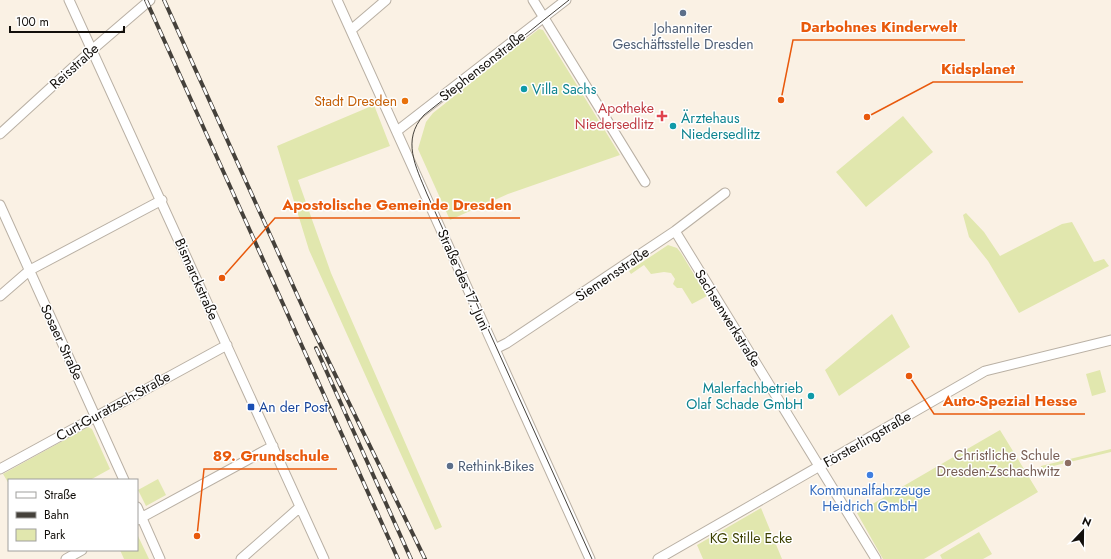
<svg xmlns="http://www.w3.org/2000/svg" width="1111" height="559" font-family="Jost,sans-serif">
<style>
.green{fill:#e1e7ae}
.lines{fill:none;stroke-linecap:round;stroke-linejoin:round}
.minor-casing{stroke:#b9b0a4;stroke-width:11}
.minor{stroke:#fff;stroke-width:9}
.tram{stroke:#45413b;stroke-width:1}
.rail-casing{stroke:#45413b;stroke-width:4}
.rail{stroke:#fff;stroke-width:2.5;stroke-dasharray:8;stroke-linecap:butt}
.service-dot{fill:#5c6f8a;stroke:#fff;stroke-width:1.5}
.culture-dot{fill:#0f9aa8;stroke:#fff;stroke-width:1.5}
.food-dot{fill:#e8710a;stroke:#fff;stroke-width:1.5}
.health-dot{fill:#e0444e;stroke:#fff;stroke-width:1.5}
.transit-dot{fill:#1a4fb4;stroke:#fff;stroke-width:1.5}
.education-dot{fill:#8d6e63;stroke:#fff;stroke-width:1.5}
.shop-dot{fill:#3f7fe0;stroke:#fff;stroke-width:1.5}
.labels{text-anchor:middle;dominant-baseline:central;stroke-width:3;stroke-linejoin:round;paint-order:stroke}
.service-label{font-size:14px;fill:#4e5e75;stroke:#fff}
.street-label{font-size:14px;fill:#120f0b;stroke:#fff}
.culture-label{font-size:14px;fill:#0d838f;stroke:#fff;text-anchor:start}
.food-label{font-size:14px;fill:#c56008;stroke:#fff;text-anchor:end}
.health-label{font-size:14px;fill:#be3a42;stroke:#fff;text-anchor:end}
.transit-label{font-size:14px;fill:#164399;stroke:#fff;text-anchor:start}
.education-label{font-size:14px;fill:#785e54;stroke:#fff;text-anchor:end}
.shop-label{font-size:14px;fill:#366cbe;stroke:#fff}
.park-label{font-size:14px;fill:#3d4100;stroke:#fff}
.leader{fill:none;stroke:#e8590c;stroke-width:1.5}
.callout-dot{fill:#e8590c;stroke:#fff;stroke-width:1.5}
.callout-label{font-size:15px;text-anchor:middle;font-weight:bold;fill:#e8590c;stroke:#fff;stroke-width:3;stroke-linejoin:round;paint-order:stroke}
</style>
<rect width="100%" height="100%" fill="#faf1e4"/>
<path class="green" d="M539,29L543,30L620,155L508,194L450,220L418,149L426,122L433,113Z
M374,105L390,146L298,180L331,273L442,527L435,530L309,250L277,146Z
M903,116L933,152L866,207L836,172Z
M966,213L984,232L1000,256L1062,224L1072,222L1094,262L1104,259L1109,266L1019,313L988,261L969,237L963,215Z
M668,245L677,248L681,253L707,296L692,304L682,288H677L673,284L675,279L671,273L664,272L651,274L644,265L631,274L629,271Z
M892,314L910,347L839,396L825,370Z
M1100,370L1106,392L1092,396L1086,374Z
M88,427L92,429L110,469L90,480H9V484L3,474Z
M1000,430L1038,492L924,559H883L857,513Z
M1111,449V452L1041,469V466Z
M158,479L166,495L146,506L138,490Z
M761,508L782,559H703L697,545Z
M979,532L992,554L983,559H942L940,555Z
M137,534L149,559H124L120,550H137Z"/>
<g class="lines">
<defs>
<path id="minor" d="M69,0L324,559
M337,0L590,559
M533,0L645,182
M351,30L386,0
M397,131L566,0
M0,134L93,49L150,0
M0,205L124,480
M675,231L876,559
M0,296L30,270L162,200
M495,349L507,343L675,231L725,193
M0,469L227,345
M137,507L160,559
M137,520L273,446
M66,559L82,550
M241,559L300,507
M658,559L985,371L1111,340"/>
</defs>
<use href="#minor" class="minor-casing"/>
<use href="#minor" class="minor"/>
<path class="tram" d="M569,0L424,115C401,140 416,167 427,194L592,559"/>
<defs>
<path id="rail" d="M146,0L398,559
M164,0L309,321L425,559
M316,348L411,559"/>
</defs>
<use href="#rail" class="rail-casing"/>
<use href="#rail" class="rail"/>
</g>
<g class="service-dot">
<circle cx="683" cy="13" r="4"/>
<circle cx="450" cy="466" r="4"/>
</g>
<g class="culture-dot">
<circle cx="524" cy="89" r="4"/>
<circle cx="673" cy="126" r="4"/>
<circle cx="811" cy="396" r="4"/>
</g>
<circle class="food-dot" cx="405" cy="101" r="4"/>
<path class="health-dot" d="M660 110h4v4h4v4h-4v4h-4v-4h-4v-4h4z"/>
<rect class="transit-dot" x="247" y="403" width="8" height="8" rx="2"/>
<circle class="education-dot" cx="1068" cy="463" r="4"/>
<circle class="shop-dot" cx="870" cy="475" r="4"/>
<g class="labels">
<g class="service-label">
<text x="683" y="28">Johanniter<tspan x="683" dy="16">Geschäftsstelle Dresden</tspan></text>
<text x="458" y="466" text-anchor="start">Rethink-Bikes</text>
</g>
<g class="street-label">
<text transform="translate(74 66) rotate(-42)">Reisstraße</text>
<text transform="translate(482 66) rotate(-38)">Stephensonstraße</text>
<text transform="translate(612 274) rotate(-34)">Siemensstraße</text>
<text transform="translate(197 279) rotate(66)">Bismarckstraße</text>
<text transform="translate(464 280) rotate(66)">Straße des 17. Juni</text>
<text transform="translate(728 318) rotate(58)">Sachsenwerkstraße</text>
<text transform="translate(62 342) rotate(65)">Sosaer Straße</text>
<text transform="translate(113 406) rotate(-29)">Curt-Guratzsch-Straße</text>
<text transform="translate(867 439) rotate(-30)">Försterlingstraße</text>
</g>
<g class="culture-label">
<text x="532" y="89">Villa Sachs</text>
<text x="681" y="118">Ärztehaus<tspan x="681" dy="16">Niedersedlitz</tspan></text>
<text x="803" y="388" text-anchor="end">Malerfachbetrieb<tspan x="803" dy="16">Olaf Schade GmbH</tspan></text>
</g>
<g class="food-label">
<text x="397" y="101">Stadt Dresden</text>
</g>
<g class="health-label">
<text x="654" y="108">Apotheke<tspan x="654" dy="16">Niedersedlitz</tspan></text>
</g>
<g class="transit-label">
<text x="259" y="407">An der Post</text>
</g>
<g class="education-label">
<text x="1060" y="455">Christliche Schule<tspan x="1060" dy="16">Dresden-Zschachwitz</tspan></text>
</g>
<g class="shop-label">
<text x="870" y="490">Kommunalfahrzeuge<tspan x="870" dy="16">Heidrich GmbH</tspan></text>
</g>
<g class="park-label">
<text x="751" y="538">KG Stille Ecke</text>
</g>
</g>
<path class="leader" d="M781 100L793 40H965M867 117L933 82H1023M222 278L275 218H520M909 376L934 414H1085M197 536L204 469H337"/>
<g class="callout-dot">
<circle cx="781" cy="100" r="4"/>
<circle cx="867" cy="117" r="4"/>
<circle cx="222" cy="278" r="4"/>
<circle cx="909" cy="376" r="4"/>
<circle cx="197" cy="536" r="4"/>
</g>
<g class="callout-label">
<text x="879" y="32">Darbohnes Kinderwelt</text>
<text x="978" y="74">Kidsplanet</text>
<text x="397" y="210">Apostolische Gemeinde Dresden</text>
<text x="1010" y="406">Auto-Spezial Hesse</text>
<text x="271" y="461">89. Grundschule</text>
</g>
<rect x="8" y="479" width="130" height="72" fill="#ffffff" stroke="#a09f9d"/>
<rect x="16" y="492" width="20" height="6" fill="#ffffff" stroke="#a09f9d"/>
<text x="44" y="499" font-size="12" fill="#120f0b">Straße</text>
<rect x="16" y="512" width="20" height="6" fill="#45413b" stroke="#a09f9d"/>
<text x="44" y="519" font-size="12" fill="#120f0b">Bahn</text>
<rect x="16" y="529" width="20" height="12" fill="#e1e7ae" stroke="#a09f9d"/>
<text x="44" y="539" font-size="12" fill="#120f0b">Park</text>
<g transform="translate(1083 531) rotate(22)" stroke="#ffffff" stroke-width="3" paint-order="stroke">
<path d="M0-3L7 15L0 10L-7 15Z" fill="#120f0b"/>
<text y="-6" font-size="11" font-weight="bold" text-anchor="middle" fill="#120f0b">N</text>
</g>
<path d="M10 26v6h114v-6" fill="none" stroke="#120f0b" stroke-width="2"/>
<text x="16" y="26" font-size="12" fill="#120f0b" stroke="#ffffff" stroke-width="3" paint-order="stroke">100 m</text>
</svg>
